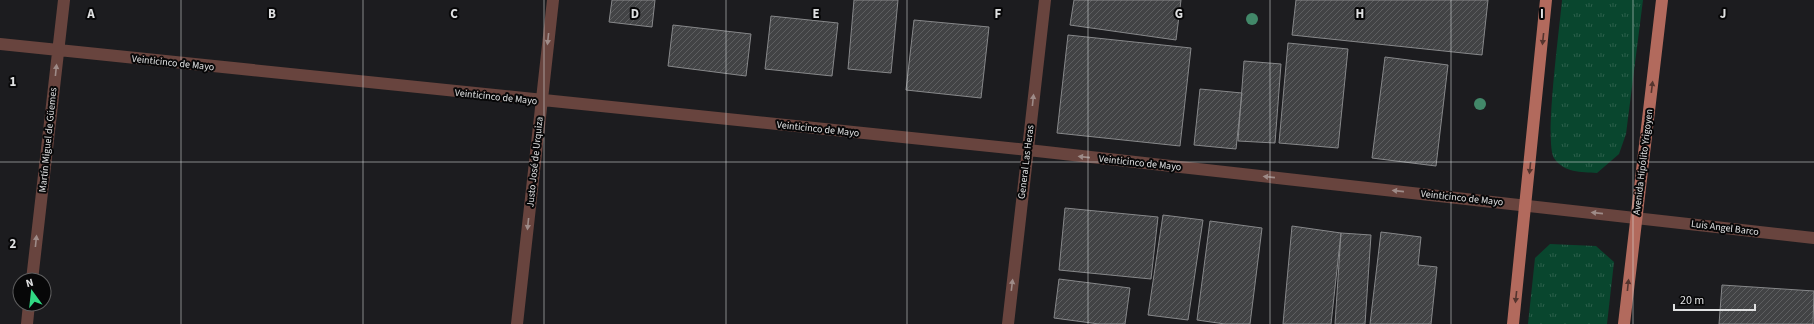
<svg xmlns="http://www.w3.org/2000/svg" width="1814" height="324" font-family="'Source Sans 3',sans-serif">
<style>
.park{fill:url(#park-tufts)}
.building{fill:url(#building-hatch);stroke:#87888a}
.lines{fill:none;stroke-linecap:round;stroke-linejoin:round}
.minor{stroke:#68443e;stroke-width:12}
.major{stroke:#b26a5d;stroke-width:12}
.tree{fill:#428869}
.oneway{fill:#9e8b88}
.oneway2{fill:#54342e}
.grid{fill:none;stroke:#e0e1e2;stroke-width:1;stroke-opacity:0.55}
.labels{text-anchor:middle;dominant-baseline:central;stroke-width:4;stroke-linejoin:round;paint-order:stroke}
.street-label{font-size:10px;fill:#e0e1e2;stroke:#070708}
.grid-label{font-size:13px;text-anchor:middle;font-weight:bold;fill:#e0e1e2;stroke:#070708;stroke-width:4;stroke-linejoin:round;paint-order:stroke}
</style>
<defs>
<pattern id="park-tufts" width="24" height="20" patternUnits="userSpaceOnUse"><rect width="24" height="20" fill="#09462e"/><path d="M3 7l-1-3M5 7V3M7 7l1-3M15 17l-1-3M17 17v-4M19 17l1-3" fill="none" stroke="#2d604c"/></pattern>
<pattern id="building-hatch" width="6" height="6" patternUnits="userSpaceOnUse"><rect width="6" height="6" fill="#424345"/><path d="M-1 1l2-2M0 6l6-6M5 7l2-2" fill="none" stroke="#5d5e60"/></pattern>
</defs>
<rect width="100%" height="100%" fill="#1c1c1f"/>
<path class="park" d="M1562,0H1643L1626,134L1619,154L1597,173C1581,172 1564,173 1554,158C1544,142 1560,25 1562,0Z
M1550,244L1596,246L1614,262L1607,324H1528L1535,258Z"/>
<path class="building" d="M612,0H655L652,27L609,22Z
M854,0H898L891,73L848,69Z
M1074,0H1181L1176,40L1070,25Z
M1296,0H1488L1482,55L1292,35Z
M771,16L838,23L832,76L765,69Z
M914,20L989,27L981,98L906,90Z
M673,25L751,34L746,76L668,66Z
M1068,35L1191,48L1180,146L1057,133Z
M1288,43L1348,49L1338,148L1279,143Z
M1385,57L1448,65L1436,166L1372,158Z
M1244,61L1281,64L1275,143L1238,141Z
M1200,89L1242,93L1236,149L1194,145Z
M1065,208L1158,217L1151,279L1059,270Z
M1163,215L1203,220L1188,320L1148,315Z
M1210,221L1262,228L1250,324H1225L1197,320Z
M1292,226L1341,233L1331,324H1283Z
M1381,232L1421,237L1418,265L1437,267L1431,324H1370Z
M1341,233L1371,235L1365,324H1335Z
M1059,279L1130,288L1125,324H1099L1054,318Z
M1722,285L1814,291L1813,324H1719Z"/>
<g class="lines">
<path class="minor" d="M0,44L1028,150L1814,238
M32,280L64,0
M27,324L29,304
M517,324L553,0
M1008,324L1045,0"/>
<path class="major" d="M1513,324L1546,0
M1624,324L1662,0"/>
</g>
<g class="tree">
<circle cx="1252" cy="19" r="6"/>
<circle cx="1480" cy="104" r="6"/>
</g>
<defs><path id="oneway-solid" d="M-6-.8H1V-3.2L6.5 0L1 3.2V.8H-6Z"/></defs>
<g class="oneway">
<use href="#oneway-solid" transform="translate(548 39) rotate(96)"/>
<use href="#oneway-solid" transform="translate(56 70) rotate(-84)"/>
<use href="#oneway-solid" transform="translate(1033 100) rotate(-84)"/>
<use href="#oneway-solid" transform="translate(1084 157) rotate(-174)"/>
<use href="#oneway-solid" transform="translate(1269 177) rotate(-174)"/>
<use href="#oneway-solid" transform="translate(1398 191) rotate(-174)"/>
<use href="#oneway-solid" transform="translate(1597 213) rotate(-174)"/>
<use href="#oneway-solid" transform="translate(528 224) rotate(96)"/>
<use href="#oneway-solid" transform="translate(36 241) rotate(-84)"/>
<use href="#oneway-solid" transform="translate(1012 285) rotate(-83)"/>
</g>
<g class="oneway2">
<use href="#oneway-solid" transform="translate(1543 39) rotate(96)"/>
<use href="#oneway-solid" transform="translate(1652 87) rotate(-83)"/>
<use href="#oneway-solid" transform="translate(1530 168) rotate(96)"/>
<use href="#oneway-solid" transform="translate(1628 285) rotate(-84)"/>
<use href="#oneway-solid" transform="translate(1516 297) rotate(96)"/>
</g>
<path class="grid" d="M181,0V324M363,0V324M544,0V324M726,0V324M907,0V324M1088,0V324M1270,0V324M1451,0V324M1633,0V324M0,162H1814"/>
<g class="labels">
<g class="street-label">
<text transform="translate(173 63) rotate(6)">Veinticinco de Mayo</text>
<text transform="translate(496 97) rotate(6)">Veinticinco de Mayo</text>
<text transform="translate(818 129) rotate(6)">Veinticinco de Mayo</text>
<text transform="translate(48 140) rotate(-84)">Martín Miguel de Güemes</text>
<text transform="translate(535 162) rotate(-84)">Justo José de Urquiza</text>
<text transform="translate(1026 162) rotate(-83)">General Las Heras</text>
<text transform="translate(1643 162) rotate(-83)">Avenida Hipólito Yrigoyen</text>
<text transform="translate(1140 163) rotate(6)">Veinticinco de Mayo</text>
<text transform="translate(1462 198) rotate(6)">Veinticinco de Mayo</text>
<text transform="translate(1725 228) rotate(7)">Luis Angel Barco</text>
</g>
</g>
<g class="grid-label">
<text x="91" y="18">A</text>
<text x="272" y="18">B</text>
<text x="454" y="18">C</text>
<text x="635" y="18">D</text>
<text x="816" y="18">E</text>
<text x="998" y="18">F</text>
<text x="1179" y="18">G</text>
<text x="1360" y="18">H</text>
<text x="1542" y="18">I</text>
<text x="1723" y="18">J</text>
<text x="13" y="86">1</text>
<text x="13" y="248">2</text>
</g>
<g transform="translate(32 292) rotate(345)"><circle r="19" fill="#070708" stroke="#5e5e5f"/>
<path d="M0-3L7 15L0 10L-7 15Z" fill="#30d883"/>
<text y="-6" font-size="11" font-weight="bold" text-anchor="middle" fill="#e0e1e2">N</text>
</g>
<path d="M1674 304v6h81v-6" fill="none" stroke="#e0e1e2" stroke-width="2"/>
<text x="1680" y="304" font-size="12" fill="#e0e1e2" stroke="#070708" stroke-width="3" paint-order="stroke">20 m</text>
</svg>
